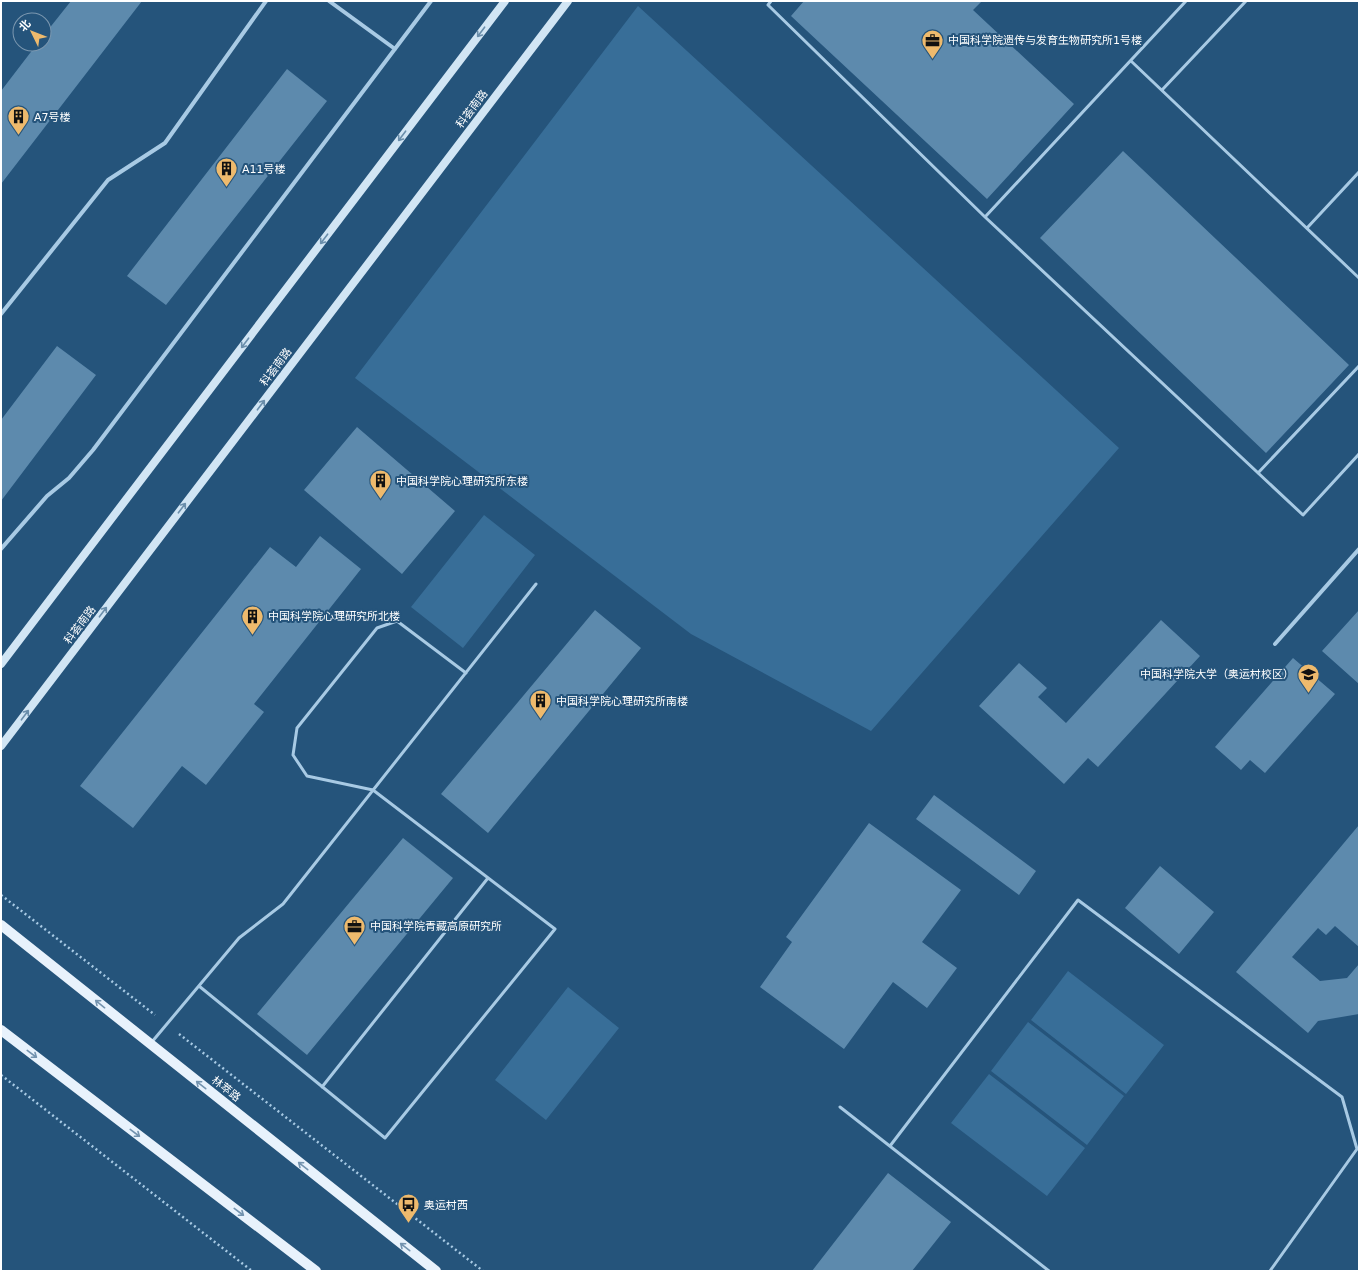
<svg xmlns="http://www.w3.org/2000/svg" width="1360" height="1272" font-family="'DejaVu Sans','Noto Sans SC',sans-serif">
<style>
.green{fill:#386e98}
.building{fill:#5d8aad}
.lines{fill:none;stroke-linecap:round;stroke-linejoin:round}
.path{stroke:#a8cae4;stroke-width:2.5;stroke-dasharray:2 3;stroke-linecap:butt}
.lane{stroke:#a8cae4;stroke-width:3}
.street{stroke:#a8cae4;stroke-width:4}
.secondary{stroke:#d1e5f4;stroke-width:8}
.primary{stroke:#e8f2fc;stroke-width:10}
.oneway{stroke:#6a8eab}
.oneway2{stroke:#7393af}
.labels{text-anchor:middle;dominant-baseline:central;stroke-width:4;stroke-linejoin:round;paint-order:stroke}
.poi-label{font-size:11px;fill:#fff;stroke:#25547b;text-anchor:start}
.street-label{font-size:11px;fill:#fff;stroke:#25547b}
</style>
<rect width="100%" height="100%" fill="#25547b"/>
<path class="green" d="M638,6L1119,448L871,731L691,634L355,378Z
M484,515L535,555L463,648L411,607Z
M1068,971L1164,1045L1126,1094L1031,1020Z
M568,987L619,1028L546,1120L495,1080Z
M1028,1022L1124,1096L1087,1145L991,1071Z
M989,1074L1085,1148L1047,1196L951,1123Z"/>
<path class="building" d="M71,1H142L1,184V91L37,44H44V35Z
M804,1H982L973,10L1074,104L987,199L791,16Z
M287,69L327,101L166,305L127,276Z
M1123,151L1349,365L1266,453L1040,238Z
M57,346L96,375L1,501V420Z
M357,427L455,511L402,574L304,490Z
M320,536L361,569L254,704L264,712L206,785L182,766L133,828L80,786L270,547L296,567Z
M595,610L641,648L488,833L441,794Z
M1359,610V684L1322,651Z
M1161,620L1200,656L1098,767L1088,758L1064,784L979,706L1019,663L1047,688L1038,697L1066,723Z
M1293,658L1335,694L1265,773L1250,760L1241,770L1215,747Z
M934,795L1036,871L1019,895L916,819Z
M869,823L961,890L922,942L957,968L927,1008L893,982L844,1049L760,987L792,942L786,937Z
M1359,825V947L1335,926L1326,935L1318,928L1292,957L1320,981L1347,978L1359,964V1014L1318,1021L1308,1033L1236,972Z
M403,838L453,878L307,1055L257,1014Z
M1160,866L1214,912L1179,954L1125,908Z
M888,1173L951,1222L912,1271H812Z"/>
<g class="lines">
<path class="path" d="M1,895L155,1015
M179,1034L483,1271
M1,1075L252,1271"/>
<path class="lane" d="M771,1L768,5L985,217
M1186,1L985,217L1303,515L1359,454
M1131,61L1359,278
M1162,90L1246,1
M1307,228L1359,172
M1258,473L1359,366
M199,986L385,1138L555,929L373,790L307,776L293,755L297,728L377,628L397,621L466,673
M151,1043L239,938L283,904L536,584
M322,1087L488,878
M840,1107L1049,1271
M890,1146L1078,900L1342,1097L1357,1149L1270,1271"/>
<path class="street" d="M329,1L395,49
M1,314L108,180L165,143L266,1
M1,549L47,496L69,478L93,450L431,1
M1275,644L1359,549"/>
<path class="secondary" d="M1,664L505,1
M1,746L568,1"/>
<path class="primary" d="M1,925L436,1271
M1,1030L316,1271"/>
</g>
<defs><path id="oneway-shaft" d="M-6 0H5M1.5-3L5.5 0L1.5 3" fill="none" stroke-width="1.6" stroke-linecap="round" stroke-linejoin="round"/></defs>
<g class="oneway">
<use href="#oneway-shaft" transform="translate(481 32) rotate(127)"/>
<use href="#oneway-shaft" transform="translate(402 136) rotate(127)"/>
<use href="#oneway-shaft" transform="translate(324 239) rotate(127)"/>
<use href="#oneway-shaft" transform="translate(245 343) rotate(127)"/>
<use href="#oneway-shaft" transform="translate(261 405) rotate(-53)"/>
<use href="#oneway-shaft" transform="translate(182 508) rotate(-53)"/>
<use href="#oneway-shaft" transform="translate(103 612) rotate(-53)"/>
<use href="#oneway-shaft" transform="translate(25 715) rotate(-53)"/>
</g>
<g class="oneway2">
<use href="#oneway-shaft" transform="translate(100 1004) rotate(-141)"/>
<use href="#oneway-shaft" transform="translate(32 1054) rotate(37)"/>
<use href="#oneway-shaft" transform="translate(201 1085) rotate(-142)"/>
<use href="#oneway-shaft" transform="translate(135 1133) rotate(37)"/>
<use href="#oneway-shaft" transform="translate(303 1166) rotate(-142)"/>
<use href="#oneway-shaft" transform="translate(239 1212) rotate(37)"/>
<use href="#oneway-shaft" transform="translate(405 1247) rotate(-142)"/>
</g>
<defs>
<symbol id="office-pin" viewBox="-11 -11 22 30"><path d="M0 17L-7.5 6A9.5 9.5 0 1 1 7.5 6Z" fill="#eeba6d" stroke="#25547b"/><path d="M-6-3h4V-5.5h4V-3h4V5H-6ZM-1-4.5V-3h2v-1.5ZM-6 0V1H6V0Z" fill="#111"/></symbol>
<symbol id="building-pin" viewBox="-11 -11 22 30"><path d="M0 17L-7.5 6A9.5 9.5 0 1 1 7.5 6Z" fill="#eeba6d" stroke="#25547b"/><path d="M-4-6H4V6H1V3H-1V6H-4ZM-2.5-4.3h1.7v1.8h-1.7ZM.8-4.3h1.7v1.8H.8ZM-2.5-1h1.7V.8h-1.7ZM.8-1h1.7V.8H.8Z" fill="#111"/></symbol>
<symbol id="university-pin" viewBox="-11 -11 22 30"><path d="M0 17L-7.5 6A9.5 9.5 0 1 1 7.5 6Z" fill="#eeba6d" stroke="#25547b"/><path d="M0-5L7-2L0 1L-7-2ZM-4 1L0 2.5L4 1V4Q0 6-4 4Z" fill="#111"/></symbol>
<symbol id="bus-pin" viewBox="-11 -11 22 30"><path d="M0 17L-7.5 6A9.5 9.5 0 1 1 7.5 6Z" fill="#eeba6d" stroke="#25547b"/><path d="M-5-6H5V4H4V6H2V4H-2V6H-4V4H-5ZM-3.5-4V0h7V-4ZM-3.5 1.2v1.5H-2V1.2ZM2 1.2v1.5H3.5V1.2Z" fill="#111"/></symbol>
</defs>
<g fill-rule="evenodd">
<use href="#office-pin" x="920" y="28" width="25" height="34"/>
<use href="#building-pin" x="6" y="104" width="25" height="34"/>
<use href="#building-pin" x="214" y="156" width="25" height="34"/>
<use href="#building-pin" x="368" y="468" width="25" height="34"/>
<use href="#building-pin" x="240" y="604" width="25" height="34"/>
<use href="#university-pin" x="1296" y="662" width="25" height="34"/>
<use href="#building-pin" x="528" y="688" width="25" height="34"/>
<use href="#office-pin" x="342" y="914" width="25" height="34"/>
<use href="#bus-pin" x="396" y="1192" width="25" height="34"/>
</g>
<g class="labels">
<g class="poi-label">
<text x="948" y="40">中国科学院遗传与发育生物研究所1号楼</text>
<text x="34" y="117">A7号楼</text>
<text x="242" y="169">A11号楼</text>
<text x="396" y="481">中国科学院心理研究所东楼</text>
<text x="268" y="616">中国科学院心理研究所北楼</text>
<text x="1294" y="674" text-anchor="end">中国科学院大学（奥运村校区）</text>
<text x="556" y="701">中国科学院心理研究所南楼</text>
<text x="370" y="926">中国科学院青藏高原研究所</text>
<text x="424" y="1205">奥运村西</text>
</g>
<g class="street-label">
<text transform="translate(472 109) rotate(-53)">科荟南路</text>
<text transform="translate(276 367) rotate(-53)">科荟南路</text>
<text transform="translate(80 625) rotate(-53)">科荟南路</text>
<text transform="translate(226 1089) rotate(38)">林萃路</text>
</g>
</g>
<rect width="1360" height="1272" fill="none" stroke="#ffffff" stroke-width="4"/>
<g transform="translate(32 32) rotate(313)"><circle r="19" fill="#25547b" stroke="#7c98b0"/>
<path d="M0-3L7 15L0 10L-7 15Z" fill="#eeba6d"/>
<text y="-6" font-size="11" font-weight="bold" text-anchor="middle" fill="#ffffff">北</text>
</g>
</svg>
